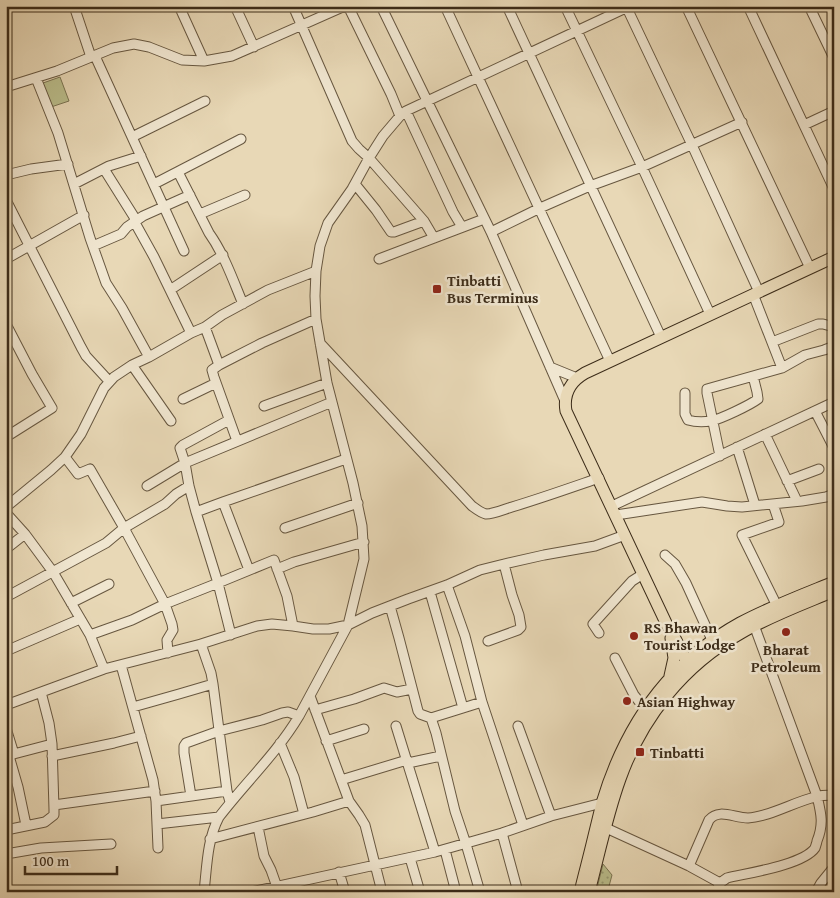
<svg xmlns="http://www.w3.org/2000/svg" width="840" height="898" font-family="'Gentium Book Plus',serif">
<style>
.grass{fill:url(#grass-dots);stroke:#7b7452}
.garden{fill:#babd8b;stroke:#7b7452}
.lines{fill:none;stroke-linecap:round;stroke-linejoin:round}
.minor-casing{stroke:#675740;stroke-width:11}
.major-casing{stroke:#3c2c19;stroke-width:13}
.minor{stroke:#f0e6d0;stroke-width:9}
.major{stroke:#e8d8b6;stroke-width:11}
.poi-dot{fill:#8f2418;stroke:#f0e6d0;stroke-width:2}
.labels{text-anchor:middle;dominant-baseline:central;stroke-width:5;stroke-linejoin:round;paint-order:stroke}
.poi-label{font-size:15px;font-weight:bold;fill:#3c2c19;stroke:#f0e6d0;text-anchor:start}
</style>
<defs>
<pattern id="grass-dots" width="8" height="8" patternUnits="userSpaceOnUse" patternTransform="scale(1.25)"><rect width="8" height="8" fill="#babd8b"/><path d="M2 2h.1M6 6h.1" fill="none" stroke="#989a71" stroke-width="1.8" stroke-linecap="round"/></pattern>
</defs>
<rect width="100%" height="100%" fill="#e8d8b6"/>
<filter id="stains"><feTurbulence type="fractalNoise" baseFrequency=".004" numOctaves="4"/><feColorMatrix values="0 0 0 0 .2 0 0 0 0 .09 0 0 0 0 .02 0 0 0 .5 -.17"/></filter>
<radialGradient id="worn" r=".72"><stop offset=".6" stop-color="#630" stop-opacity="0"/><stop offset="1" stop-color="#630" stop-opacity=".3"/></radialGradient>
<path class="grass" d="M603,864L612,875L608,890L604,892H596Z"/>
<path class="garden" d="M60,77L69,101L51,107L43,83Z"/>
<g class="lines">
<defs>
<path id="minor" d="M74,6L91,57
M179,6L204,61
M235,6L254,47
M293,6L352,141L359,149L369,158L424,221L434,238
M348,6L391,94L400,116
M381,6L491,232L565,401
M445,6L610,361
M507,6L661,337
M565,6L642,167L710,314
M626,6L692,145L759,292
M686,6L810,268
M748,6L834,189
M809,6L834,58
M95,56L184,251
M36,78L58,133L90,238L106,283L122,308L149,357
M6,87L57,71L113,48L134,44L149,47L182,60L204,61L232,56L345,6
M406,111L453,212L462,227
M804,125L834,111
M132,137L205,101
M104,169L136,220
M178,172L209,233C224,254 233,280 243,304
M6,175L31,169L68,164
M74,184L109,166L141,156
M154,184L241,139
M355,184L376,210L391,232H394L424,221
M6,200L81,347L86,356L109,381
M200,214L245,195
M134,221L154,257L191,333
M491,232L540,208L590,186L642,167L742,122
M93,246L121,234L127,227L143,216L190,195
M6,259L84,215
M379,259L484,219
M170,290L223,255
M753,294L782,368
M6,324L32,374L52,408L6,437
M205,327L219,365L212,370L214,377L237,441
M772,342L818,324H823L834,327
M320,343L472,506C476,509 481,513 486,514C494,514 505,509 512,507C542,498 570,488 599,478
M132,365L171,421
M219,365L262,343L316,319
M550,367L577,378
M685,393V414L688,420C695,422 704,422 711,421C721,419 750,405 758,399L757,392L753,376
M183,399L216,383
M264,406L327,383
M815,411L834,448
M229,420L183,445L180,448L185,463L189,486L196,512L218,583L231,635
M765,434L797,501
M737,447L755,505
M720,456L707,393V389L782,368L805,355L824,350L832,347
M65,457L78,474L90,469L124,528L165,604L172,624L173,630L167,640L168,653
M787,481L819,469
M147,486L185,463L332,402
M223,502L249,570
M773,504L779,522L742,535L777,606
M612,506L834,402
M6,507L51,470L65,457L81,434L104,388L114,377L132,365L149,357L191,333L205,327L222,315L268,290L316,271
M196,512L223,502L346,459
M6,513L25,534L53,572L90,635L104,669
M616,515L702,502L727,506L742,507L802,501L826,497L834,494
M285,528L358,503
M6,549L25,534
M665,555L675,564L686,583L712,640
M277,569L294,562L364,542
M447,585L465,636L482,702L523,825
M430,592L463,708
M6,597L106,543L124,528L165,504L176,494L189,486
M71,603L109,584
M390,606L399,638L418,711L420,714L431,718L482,702
M599,633L593,624L632,581L643,574
M90,635L132,620L165,604L218,583L274,560L287,596L293,626
M488,641L518,630L521,627L519,615L512,595L504,564
M201,644L211,673L213,684L227,791L230,802
M6,651L80,619
M615,658L634,695L645,709
M121,665L153,780L156,801L158,848
M310,696L349,801L359,815L365,825L382,892
M6,705L104,669L201,644L257,626L272,624L293,626L313,629H329L348,625L372,613L408,599L447,585L480,570L500,565L544,555L595,546L625,535
M133,707L179,694L213,684
M315,710L354,699L384,688L397,692L412,689
M431,718L436,733L455,811L466,844L480,892
M396,726L435,852
M518,726L551,816
M6,728L14,754
M326,741L364,729
M280,743L294,777L304,814
M6,756L52,744
M9,756L18,787L26,825
M52,756L114,743L141,736
M408,763L441,756
M341,780L407,760
M191,796L184,753V746L186,743L219,731L262,720L282,713L288,712L299,716
M156,801L227,791
M54,805L155,791
M157,824L219,817
M258,827L264,856L271,870L277,887
M606,828L689,866L720,883
M6,830L45,822L54,815V809L52,744L49,723L41,692
M502,833L518,892
M210,839L313,812L349,801
M445,850L456,892
M6,854L41,848L111,844
M410,858L420,892
M689,866L709,820C719,808 734,818 748,818C769,817 794,802 815,797C821,795 827,795 834,795
M339,872L345,892
M204,892C207,866 207,840 219,817C245,783 277,753 299,716L348,625L364,559L362,526L353,483L327,383L316,319L315,296L316,271L320,246L328,223L352,189L369,158L383,136L400,116L406,111L630,6
M251,892L435,852L502,833L551,816L602,803
M716,892L720,883L727,878C748,873 803,865 815,848C815,848 817,842 817,841C824,824 821,813 817,796L754,625
M816,892L821,883L834,867"/>
<path id="major" d="M691,669C682,655 677,639 667,625L566,411C563,394 571,381 585,373L834,257
M670,676L674,658L671,638
M580,892C584,875 589,857 593,840C596,828 599,815 602,803C625,726 668,663 740,623C770,607 802,595 834,582
M589,892C599,854 607,815 620,779C642,717 684,665 741,633C770,616 803,604 834,591"/>
</defs>
<use href="#minor" class="minor-casing"/>
<use href="#major" class="major-casing"/>
<use href="#minor" class="minor"/>
<use href="#major" class="major"/>
</g>
<g class="poi-dot">
<rect x="432" y="284" width="10" height="10" rx="2.5"/>
<circle cx="786" cy="632" r="5"/>
<circle cx="634" cy="636" r="5"/>
<circle cx="627" cy="701" r="5"/>
<rect x="635" y="747" width="10" height="10" rx="2.5"/>
</g>
<g class="labels">
<g class="poi-label">
<text x="447" y="280">Tinbatti<tspan x="447" dy="17">Bus Terminus</tspan></text>
<text x="644" y="627">RS Bhawan<tspan x="644" dy="17">Tourist Lodge</tspan></text>
<text x="786" y="649" text-anchor="middle">Bharat<tspan x="786" dy="17">Petroleum</tspan></text>
<text x="637" y="701">Asian Highway</text>
<text x="650" y="752">Tinbatti</text>
</g>
</g>
<rect width="840" height="898" fill="none" stroke="#e8d8b6" stroke-width="25"/>
<rect x="8" y="8" width="825" height="883" fill="none" stroke="#3c2c19" stroke-width="2.5"/>
<rect x="12" y="12" width="815" height="873" fill="none" stroke="#3c2c19"/>
<path d="M25 866v8h92v-8" fill="none" stroke="#3c2c19" stroke-width="2.5"/>
<text x="32" y="866" font-size="15" fill="#3c2c19" stroke="#f0e6d0" stroke-width="4" paint-order="stroke">100 m</text>
<rect width="100%" height="100%" filter="url(#stains)"/>
<rect width="100%" height="100%" fill="url(#worn)"/>
</svg>
